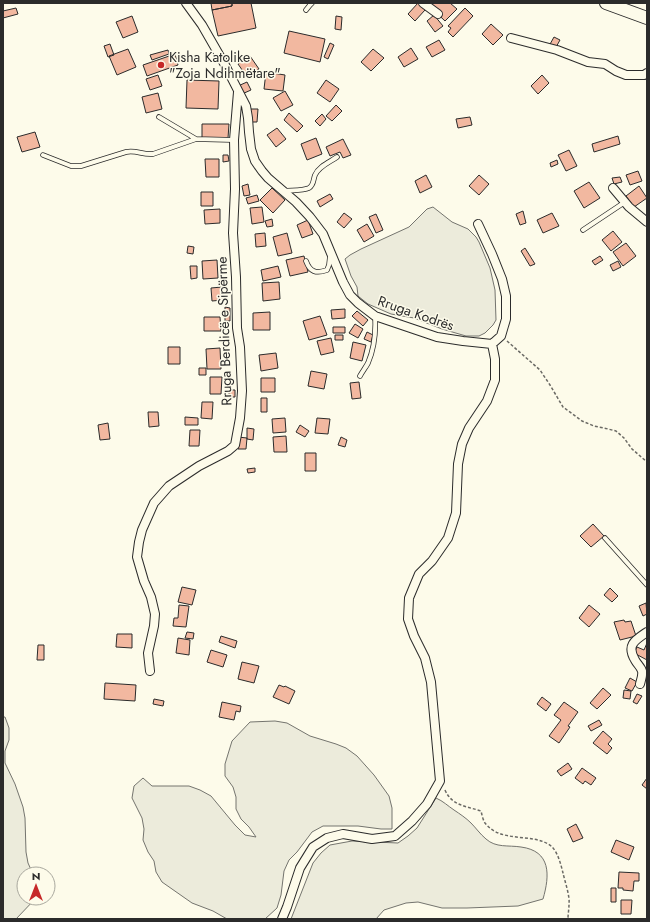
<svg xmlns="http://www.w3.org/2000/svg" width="650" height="922" font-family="Jost,sans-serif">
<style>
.green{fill:#ecebdb;stroke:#74746e}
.building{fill:#f2b8a0;stroke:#2b2b2b}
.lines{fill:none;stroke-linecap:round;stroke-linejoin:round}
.service-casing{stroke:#2b2b2b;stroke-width:5.5}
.minor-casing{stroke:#2b2b2b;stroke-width:10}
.primary-casing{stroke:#2b2b2b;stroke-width:14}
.path{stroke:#6a6964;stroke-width:1.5;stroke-dasharray:3 2;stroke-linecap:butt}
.service{stroke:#fdfbea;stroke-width:4}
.minor{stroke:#fdfbea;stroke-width:8}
.primary{stroke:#fdfbea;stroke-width:12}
.poi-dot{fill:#c62828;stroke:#fdfbea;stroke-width:1.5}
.labels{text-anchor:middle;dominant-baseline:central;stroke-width:3;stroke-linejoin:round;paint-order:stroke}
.poi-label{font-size:14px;fill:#2b2b2b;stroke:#fdfbea;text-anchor:start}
.street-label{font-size:14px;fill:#2b2b2b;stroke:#fdfbea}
</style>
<rect width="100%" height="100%" fill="#fdfbea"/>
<path class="green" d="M433,207L452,222L468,229L476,237L479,242L490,268L495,290L496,320L493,325L485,333L479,336H466L442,329L414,318L391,314L368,304L358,296L357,287L351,276L345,259L350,255L361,249L409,227L427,209Z
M3,717H5L9,728V740L5,751V763L15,784L23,807L25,818L26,852L28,863L33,874H24V898H36L16,919H3Z
M275,721L287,723L310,736L336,744L346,748L357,756L374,775L389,796L392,808V829H381L358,826H323L312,832L297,852L289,860L284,871L281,895L277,908L265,919H227L213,911L192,903L162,882L156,872L154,861L148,852L143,840L144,829L142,818L132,798L134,786L143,778L152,786H189L200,790L211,796L235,825L245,835L256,837L249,827L241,819L236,809V797L233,787L225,776V764L232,741L250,722Z
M436,798C443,801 448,806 454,810C460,814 466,818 471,823C476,828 480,834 486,839C496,848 508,845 521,847C551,851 550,875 543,899L518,906L467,908H442L418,902L406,903L384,910L376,919H291L313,863L321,853L330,845L352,841L398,843L408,836L417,828Z"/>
<path class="building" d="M211,3H232V6L212,10Z
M232,3H251L256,28L218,36L212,10L232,6Z
M418,3L425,10L415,21L408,14Z
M426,3H450L457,9L445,21Z
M16,8L18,14L3,18V11Z
M465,8L473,16L453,37L448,32L451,28L448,26Z
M434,15L443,26L435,32L427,21Z
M132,16L138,32L123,38L116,22Z
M336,16L342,17L341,30L335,29Z
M491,24L503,35L493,45L482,34Z
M289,31L325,39L320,62L284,53Z
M554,37L560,40L555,49L549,46Z
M439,40L445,50L432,57L426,47Z
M330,43L334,45L328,59L324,57Z
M110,44L114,55L108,57L104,46Z
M411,48L418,59L404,67L398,57Z
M128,49L136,67L117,75L109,56Z
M373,49L384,58L371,71L361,62Z
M168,50L169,54L152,60L150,55Z
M175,54L178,65L147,76L143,65Z
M250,56L259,69L247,77L238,64Z
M266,72L285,75L283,91L264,89Z
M158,75L162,86L150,90L146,79Z
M542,75L549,83L538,94L531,86Z
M187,80L219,81L218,109L186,108Z
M326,80L339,89L330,102L317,93Z
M247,82L251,90L242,94L238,86Z
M285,91L293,105L281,111L273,98Z
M158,93L162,109L146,113L142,97Z
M336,105L342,111L332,121L326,116Z
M250,109H258L257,122H249Z
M289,113L303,126L297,132L284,120Z
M322,114L326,119L320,126L315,121Z
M470,117L472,125L458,128L456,119Z
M202,124H229L228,138H202Z
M277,128L286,139L276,147L267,135Z
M35,132L40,147L22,152L17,137Z
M618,136L620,144L594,152L592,144Z
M316,138L322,154L307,160L301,144Z
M343,139L351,155L343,158L340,152L330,156L326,147Z
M569,150L577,166L566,171L558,155Z
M223,155H228L229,161L223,162Z
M205,159H219V177H206Z
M557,160L558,164L551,167L550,163Z
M638,171L642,181L630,185L626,175Z
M426,175L432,187L420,193L415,181Z
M479,175L489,184L479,195L469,186Z
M620,177L622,182L614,184L612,178Z
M589,182L600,198L584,208L574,191Z
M248,184L250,195L244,196L242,186Z
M639,186L647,198L634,207L626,196Z
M272,188L285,200L273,213L260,200Z
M201,192H213V206H201Z
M330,194L333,199L320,207L317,201Z
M257,195L259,201L248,204L246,198Z
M262,207L264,222L252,224L250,208Z
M220,209V223L205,224L204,210Z
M523,211L526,223L520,225L516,214Z
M344,213L352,219L344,228L337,222Z
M552,213L559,226L543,233L537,220Z
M376,214L383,230L376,233L369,217Z
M272,219L273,226L267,227L265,221Z
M308,220L313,234L302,238L297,225Z
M367,224L374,236L364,242L357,230Z
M613,231L622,242L611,251L602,240Z
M265,233L266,246L256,247L255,234Z
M287,233L292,253L278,256L273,237Z
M626,243L636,256L623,266L613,252Z
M188,246L194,247L193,254L187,253Z
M525,248L535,264L530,266L521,251Z
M304,256L308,272L290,276L286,260Z
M600,256L603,260L595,265L592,261Z
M217,260L218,278L203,279L202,261Z
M618,261L621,267L613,271L610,265Z
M190,266H197V278L191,279Z
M278,266L281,277L263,281L261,270Z
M279,282L280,299L263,301L262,283Z
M222,287L223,300L212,301L211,288Z
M225,307L230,308V321H225Z
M345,309V318L332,319L331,310Z
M357,311L368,320L363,326L352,316Z
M270,312V330H253V313Z
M320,316L327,335L309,340L303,321Z
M204,317H220L221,331H204Z
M355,324L363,329L358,338L349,333Z
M333,327H345V333H333Z
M367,332L373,335L371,342L364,339Z
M335,335H343V340H335Z
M331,338L334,352L321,355L317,341Z
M353,342L366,345L362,361L350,358Z
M168,347H180V364H168Z
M220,348L221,369H207L206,349Z
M276,353L278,368L261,371L259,355Z
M199,368H206V375H199Z
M311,371L327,374L324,389L308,386Z
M210,377H222L221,394H210Z
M261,378H275V392H261Z
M359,382L361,398L352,399L350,383Z
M229,390H235V397H229Z
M261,398H267V412H261Z
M202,402H213L212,419L201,418Z
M148,412H158L159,426L149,427Z
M185,417L198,418V425H185Z
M285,418L286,432L273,433L272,419Z
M317,418L330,419L328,434L315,433Z
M108,423L110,439L100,440L98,425Z
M300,425L309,431L305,437L296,432Z
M247,428L254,429L253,440L247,439Z
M190,430H200L199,446H189Z
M286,436L287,452H274L273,437Z
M238,437L247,438L246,449H238Z
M341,437L347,440L345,447L338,445Z
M305,453H316V471H305Z
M255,468V472L248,473L247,469Z
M593,524L604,536L591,547L580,536Z
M182,587L196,590L192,605L178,602Z
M610,588L618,596L612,602L604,595Z
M646,603L647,614L643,616L639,606Z
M179,605L189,606L186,627L173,626L174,618H178Z
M589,605L600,614L589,627L579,618Z
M624,620L625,622L631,621L636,636L620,640L614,622Z
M187,632L194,633L193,639L185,638Z
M117,634H132V648L116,647Z
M221,636L237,641L235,648L219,642Z
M178,638L190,640L189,655L176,653Z
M647,643V660L634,653L637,647L644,650Z
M38,645H44V660H37Z
M211,650L227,655L223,667L207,662Z
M242,662L259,666L254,683L238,679Z
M630,678L637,682L632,691L625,688Z
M105,683L136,685L135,701L104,699Z
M279,685L284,687L285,686L295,691L289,704L273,697Z
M603,688L611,695L597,709L590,703Z
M624,690L631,691L630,699L623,698Z
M637,694L642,696L637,704L633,702Z
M542,697L551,704L546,711L537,704Z
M154,699L164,701L163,706L153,704Z
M222,702L241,706L240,712L236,711L234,720L219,717Z
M564,702L578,712L568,726L570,727L559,743L549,736L561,720L554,715Z
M599,720L602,725L591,731L588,726Z
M603,731L612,739L608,744L612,748L607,754L593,743Z
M568,763L572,769L561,776L557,771Z
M582,768L596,778L591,785L585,781L583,784L575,778Z
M647,778V789L642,785Z
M576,824L583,838L573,842L567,829Z
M616,840L634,847L629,860L611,852Z
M619,872L639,873V881H634L633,891L623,890V888H618Z
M611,888H616V902H611Z
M621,900H632L631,914H621Z"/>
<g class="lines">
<defs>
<path id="service" d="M306,10L310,5L312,3
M159,117L196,139
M43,155L71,166H81L126,152C137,150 142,155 153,154L196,139L234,140
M284,191C291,190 302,191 309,188C314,185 313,180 315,175C319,166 330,162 337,157
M583,230L625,202
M306,261C310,272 316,274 327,270L329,265L330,256
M360,376C362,372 366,367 368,363C374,349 376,332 375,316
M605,538L647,585"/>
<path id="minor" d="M186,3L202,25L225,65L246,106L248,118L249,132L251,149L255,161L262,171L268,178L296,202L310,217L323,234L343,282L350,295L358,303L375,316L437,337L463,341L492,344L501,336L506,319V296L502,279L492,254L478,224
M423,3L438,14
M511,38L557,50L588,62L605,64L616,71L626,75H644L647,73
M613,188L629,207L647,222
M150,671L148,653L154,626L155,614L151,597L144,581L137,557L139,542L142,530L154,503L169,486L199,466L228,451L235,445L240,418L242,391L240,347L237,328L236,277L233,233L235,189L234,140L238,92
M640,684C641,680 643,675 642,671C641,667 637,664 635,660C626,645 635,640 647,632
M282,919L287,907L300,868L313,847L327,838L343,834L372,839L395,836L412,821L427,804L440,781L431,682L425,658L414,636L408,619L409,598L419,574L432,561L448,538L456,513L458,464L462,444L469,428L487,401L495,380V359L492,344"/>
<path id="primary" d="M606,3L647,18"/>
</defs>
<use href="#service" class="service-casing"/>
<use href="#minor" class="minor-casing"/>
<use href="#primary" class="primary-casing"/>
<path class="path" d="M507,341L540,370L550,385L563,407L582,421L594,426L604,428L616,431L624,438L632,449L647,462
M445,790C452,806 466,806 481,811C482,815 483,820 485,823C501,844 533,832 551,846C558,852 561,865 563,873C565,882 570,896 569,904C569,909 568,914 568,919"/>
<use href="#service" class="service"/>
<use href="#minor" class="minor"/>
<use href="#primary" class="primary"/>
</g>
<circle class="poi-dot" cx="161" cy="65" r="4"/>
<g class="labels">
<g class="poi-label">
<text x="169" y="57">Kisha Katolike<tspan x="169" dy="16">"Zoja Ndihmëtare"</tspan></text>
</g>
<g class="street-label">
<text transform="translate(416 313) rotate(19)">Rruga Kodrës</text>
<text transform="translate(224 331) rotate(-92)">Rruga Berdicë e Sipërme</text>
</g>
</g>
<rect width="650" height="922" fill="none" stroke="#2b2b2b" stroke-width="8"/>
<g transform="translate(36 886)"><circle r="19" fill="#fdfbea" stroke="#a9a89e"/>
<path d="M0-3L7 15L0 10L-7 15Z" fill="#c62828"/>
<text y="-6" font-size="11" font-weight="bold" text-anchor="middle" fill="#2b2b2b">N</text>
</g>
</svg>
